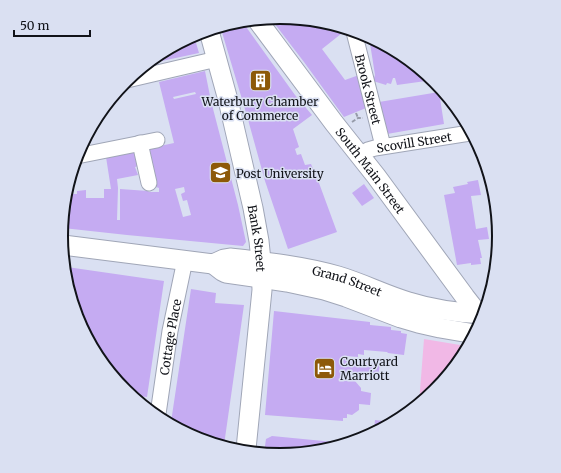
<svg xmlns="http://www.w3.org/2000/svg" width="561" height="473" font-family="Merriweather,serif">
<style>
.green{fill:#f1b8e6}
.building{fill:#c5abf2;fill-rule:evenodd}
.lines{fill:none;stroke-linecap:round;stroke-linejoin:round}
.minor-casing{stroke:#a0a6b7;stroke-width:17}
.major-casing{stroke:#a0a6b7;stroke-width:21}
.path{stroke:#969ba9;stroke-width:2;stroke-dasharray:4 2;stroke-linecap:butt}
.minor{stroke:#fff;stroke-width:15}
.major{stroke:#fff;stroke-width:19}
.labels{text-anchor:middle;dominant-baseline:central;stroke-width:3;stroke-linejoin:round;paint-order:stroke}
.street-label{font-size:12px;fill:#111319;stroke:#dae0f2}
.poi-label{font-size:12px;fill:#111319;stroke:#dae0f2;text-anchor:start}
.rim{fill:none;stroke:#111319;stroke-width:2}
</style>
<rect width="100%" height="100%" fill="#dae0f2"/>
<path class="green" d="M424,339L466,346L436,392L419,403Z"/>
<path class="building" d="M281,17L346,30L322,49L345,80L359,75L366,108L344,117L304,62L271,19Z
M244,24L295,95L312,115L293,129L299,147L295,149L297,155L301,154L305,165L311,164L319,183L337,232L288,249L265,181L247,116L221,29Z
M194,36L199,53L157,62V60Z
M369,37L433,80L397,85L395,78H393L391,84L387,83L386,85L373,81L375,75Z
M205,71L211,101L238,205L246,242L243,246L127,235L63,228L69,194H77V191L86,190V198H104V189H111L106,157L138,150L142,165L135,167L138,175L117,179L118,188L117,220H120V189L148,191L149,192H159V188L156,187L154,172L146,149L174,143L159,82ZM195,92L196,94L174,99L173,97ZM184,187L185,192L181,194L183,201L187,200L191,215L183,217L175,189Z
M439,92L444,124L387,134L379,102Z
M443,92L448,99L451,104H445Z
M478,180L481,195L471,196L476,229L487,227L489,239L478,240L482,258H480L481,264L471,265V263L457,265L444,195L455,193L453,187L468,184L467,182Z
M364,184L374,198L362,206L352,193Z
M67,267L164,281L147,397L130,395L125,392L78,320Z
M191,289L216,293L215,303L244,305L224,445L196,439L171,422Z
M274,311L370,322V325L391,327V330L401,331V333L407,334L404,355L388,353L387,352L364,350V355L358,354V357L346,356V360L380,364L378,376L346,372L345,377L355,378V381L361,388V391L371,393L370,405L359,404V410L352,415L347,414V418H343V421L265,415Z
M375,420L391,422L365,439L367,429L374,430Z
M272,436L344,443L280,456L264,453L266,439Z"/>
<g class="lines">
<defs>
<g id="minor">
<path id="s1" d="M354,32L383,146"/>
<path d="M127,80L217,59"/>
<path d="M140,143L149,183"/>
<path id="s2" d="M359,155L368,150L375,148L470,133"/>
<path d="M77,156L157,140"/>
<path id="s3" d="M158,414L170,331L185,260"/>
</g>
<g id="major">
<path id="s4" d="M258,21L334,123L376,176L465,297L483,320"/>
<path id="s5" d="M209,31L228,100L253,208L259,241L261,261L262,290L246,449"/>
<path id="s6" d="M63,245L213,264L224,259L230,258C266,262 303,266 338,276C362,283 385,295 409,302C434,310 459,313 484,314"/>
<path d="M213,264L222,271L226,273L287,282L324,290L346,297L401,318L418,323L440,328L475,334"/>
</g>
</defs>
<use href="#minor" class="minor-casing"/>
<use href="#major" class="major-casing"/>
<path class="path" d="M356,113L358,118
M352,122L358,118H363"/>
<use href="#minor" class="minor"/>
<use href="#major" class="major"/>
</g>
<defs>
<symbol id="building-square" viewBox="-11 -11 22 22"><rect x="-9" y="-9" width="18" height="18" rx="4" fill="#8d5908" stroke="#dae0f2"/><path d="M-4-6H4V6H1V3H-1V6H-4ZM-2.5-4.3h1.7v1.8h-1.7ZM.8-4.3h1.7v1.8H.8ZM-2.5-1h1.7V.8h-1.7ZM.8-1h1.7V.8H.8Z" fill="#fff"/></symbol>
<symbol id="university-square" viewBox="-11 -11 22 22"><rect x="-9" y="-9" width="18" height="18" rx="4" fill="#8d5908" stroke="#dae0f2"/><path d="M0-5L7-2L0 1L-7-2ZM-4 1L0 2.5L4 1V4Q0 6-4 4Z" fill="#fff"/></symbol>
<symbol id="hotel-square" viewBox="-11 -11 22 22"><rect x="-9" y="-9" width="18" height="18" rx="4" fill="#8d5908" stroke="#dae0f2"/><path d="M-6-4.5h1.5V1H6V5H4.5V3h-9V5H-6ZM-4 0a1.8 1.8 0 1 1 3.6 0ZM.5 0V-2.5h3Q6-2.5 6 0Z" fill="#fff"/></symbol>
</defs>
<g fill-rule="evenodd">
<use href="#building-square" x="248" y="68" width="25" height="25"/>
<use href="#university-square" x="208" y="160" width="25" height="25"/>
<use href="#hotel-square" x="312" y="356" width="25" height="25"/>
</g>
<g class="labels">
<g class="street-label">
<text stroke="none"><textPath href="#s1" startOffset="59">Brook Street</textPath></text>
<text stroke="none"><textPath href="#s2" startOffset="57">Scovill Street</textPath></text>
<text stroke="none"><textPath href="#s4" startOffset="187">South Main Street</textPath></text>
<text stroke="none"><textPath href="#s5" startOffset="213">Bank Street</textPath></text>
<text stroke="none"><textPath href="#s6" startOffset="289">Grand Street</textPath></text>
<text stroke="none"><textPath href="#s3" startOffset="78">Cottage Place</textPath></text>
</g>
<g class="poi-label">
<text x="260" y="101" text-anchor="middle">Waterbury Chamber<tspan x="260" dy="14">of Commerce</tspan></text>
<text x="236" y="173">Post University</text>
<text x="340" y="361">Courtyard<tspan x="340" dy="14">Marriott</tspan></text>
</g>
</g>
<path d="M0 0H561V473H0ZM68 236a212 212 0 1 1 424 0a212 212 0 1 1-424 0Z" fill="#dae0f2" fill-rule="evenodd"/>
<path class="rim" d="M68 236a212 212 0 1 1 424 0a212 212 0 1 1-424 0Z"/>
<path d="M14 30v6h76v-6" fill="none" stroke="#111319" stroke-width="2"/>
<text x="20" y="30" font-size="12" fill="#111319" stroke="#dae0f2" stroke-width="3" paint-order="stroke">50 m</text>
</svg>
